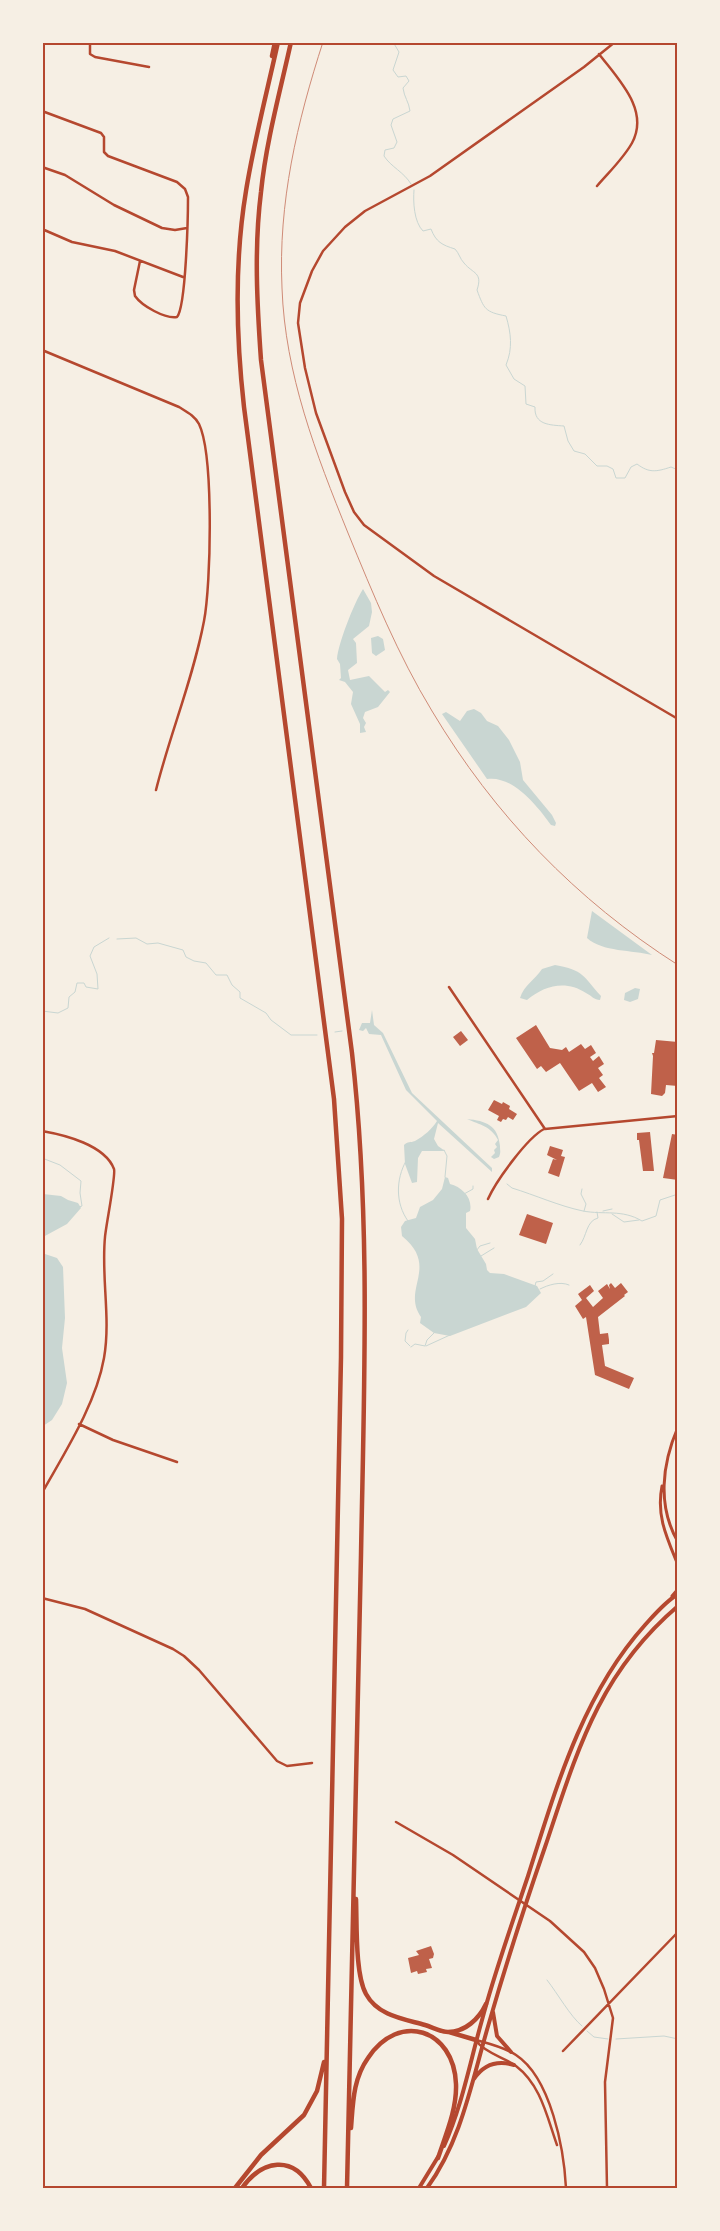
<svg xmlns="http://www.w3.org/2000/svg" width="720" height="2231" font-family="Karla,sans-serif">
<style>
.water{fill:#c9d6d2}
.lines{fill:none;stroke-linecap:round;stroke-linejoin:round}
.stream{stroke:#c9d6d2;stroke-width:1}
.building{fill:#bf614a}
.minor{stroke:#b5482f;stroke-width:2.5}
.tertiary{stroke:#b5482f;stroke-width:3}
.trunk{stroke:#b5482f;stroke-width:4}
.motorway{stroke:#b5482f;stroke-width:4.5}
.rail{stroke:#cf8b77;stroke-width:1}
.neatline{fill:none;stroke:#b5482f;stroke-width:2}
</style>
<rect width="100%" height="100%" fill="#f6efe4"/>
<path class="water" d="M363,589L371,603L372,612L369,626L353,639L356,643L357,663L348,670L350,680L369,676L385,692L388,690L390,692L378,707L365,712L363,718L366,723L364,727L366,732L360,733V724L351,704L353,692L345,682L339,680L341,678L340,664L337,659C338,644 354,603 363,589Z
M378,636L383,639L385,650L376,656L372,653L371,638Z
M474,709L481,713L487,721L498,726L509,740L520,762L523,780L552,815L556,823L555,826L551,825C538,807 513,775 487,779L442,714L446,712L460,721L467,711Z
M592,911L652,955C633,950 602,952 587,938Z
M555,965C584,970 583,976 601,996L600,1000C594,1000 592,996 586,993C566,980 545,985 527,1000L520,998C524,985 535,980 542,969Z
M635,988L640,989L638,999L630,1002L624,1000L625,993Z
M372,1010L374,1025L383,1033L412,1093L492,1168V1172L438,1123L434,1139L438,1146L445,1151H422L418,1158L417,1182L412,1183L405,1164L404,1145C408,1141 410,1143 415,1141C424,1136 432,1129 437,1121L406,1090L381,1035L369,1034L366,1028L363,1031L359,1030L362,1023H370Z
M467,1119C486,1121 498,1125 500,1146C500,1151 501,1152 499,1157L494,1159L491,1157L495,1153L494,1150L497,1147L495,1144L498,1140C491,1126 480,1125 467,1119Z
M445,1177L448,1178L450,1184C462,1187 473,1198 470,1211L466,1213V1228L475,1239L477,1249L486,1264L487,1270L490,1273L504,1274L537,1286L541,1293L526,1307L450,1336L434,1333L420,1323L421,1317C401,1289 440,1267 402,1236L401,1227L405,1221L416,1218L420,1207L433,1200L442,1189Z
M43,1194L61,1196L68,1200L78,1203L81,1208L67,1224L43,1237Z
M42,1253L57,1258L63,1267L65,1318L62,1348L67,1383L62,1404L52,1420L43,1426Z"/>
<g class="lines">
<path class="stream" d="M393,42L399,52L393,70L398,77L406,76L409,81L403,88C404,97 409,102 410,111L393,119L391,125L397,142L394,148L385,150L384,156C391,167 404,172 411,184
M414,190C413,202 414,222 423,231L431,229C436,242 442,245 455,249C459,253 460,259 464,263C473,274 483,272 477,290C484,309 485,312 506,316C511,333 513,348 506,365L514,379L525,386L526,404L535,407C534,425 550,425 564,426L568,441L574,451L585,454L597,466H607L613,469L616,478H625L631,467L637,464C649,473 656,472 671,467L678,470
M117,939L136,938L147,944L158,943L183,950L186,957L194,961L206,963L216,975H227L232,985L240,992V998L266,1013L271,1020L291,1035H317
M42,1011L58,1013L68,1008L69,997L75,992L77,983H84L86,987L98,989L97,974L90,956L94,947L109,938
M335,1032L342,1031
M444,1150L447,1156L445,1177
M42,1158L60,1165L81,1181L80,1193L82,1206L79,1207
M406,1161C396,1179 395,1203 408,1221
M507,1184L512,1188C535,1195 559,1206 583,1211C604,1215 622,1209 642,1221L656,1216L660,1200L678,1194
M582,1189L581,1194L586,1204L584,1211
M464,1194L473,1189V1186
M603,1211L612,1209
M612,1214L624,1222L639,1220
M580,1245C587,1236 586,1221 598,1218L597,1212
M476,1251L480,1246L490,1243
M481,1256L494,1248
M535,1286L536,1282L543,1281L553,1274
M540,1289C548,1285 560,1281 569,1285
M408,1330L406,1333L405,1341L410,1346
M426,1346L450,1335
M411,1347L415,1344L425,1346L427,1340L434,1333
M547,1980C558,1994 570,2016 582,2026
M587,2031L594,2037L608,2039
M616,2039L664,2036L678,2039"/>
</g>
<path class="building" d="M536,1025L550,1048L562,1050L566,1047L569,1052L581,1044L585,1049L591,1045L596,1053L590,1057L593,1061L599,1056L604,1064L598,1068L603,1075L599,1078L606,1087L598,1092L592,1083L579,1091L560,1063L546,1072L541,1066L537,1069L516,1038Z
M461,1031L468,1040L460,1046L453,1037Z
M656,1040L678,1042V1086L666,1085L665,1093L662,1096L651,1094L653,1056L652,1053H654Z
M494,1100L502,1104L503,1102L510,1106L509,1109L517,1114L513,1120L508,1117L506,1120L503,1119L501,1122L497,1120L499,1116L488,1110Z
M650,1132L654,1171H643L639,1140H637V1133Z
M672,1134L678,1135V1153H675V1156H678V1180L663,1178Z
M550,1146L563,1150L561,1156L565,1157L559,1177L548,1173L553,1159L557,1160L547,1155Z
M527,1214L553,1223L546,1244L519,1235Z
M611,1283L615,1288L621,1283L628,1292L624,1295L625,1296L598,1317L600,1334L608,1333L609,1340V1344L602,1345L605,1366L634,1378L629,1389L595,1375L586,1317L583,1319L575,1306L582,1300L578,1294L590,1285L594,1291L586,1298L593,1307L603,1298L598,1291L607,1284L610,1289L609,1285Z
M431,1946L434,1954L433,1958L429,1959L432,1968L426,1969L427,1972L418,1974L417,1971L411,1973L408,1958L419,1955L416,1951Z"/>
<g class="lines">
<path class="minor" d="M90,42V54L95,57L149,67
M615,42L584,67L430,176L365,211L345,227L323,251L312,271L300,303L298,323L305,368L316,413L345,492L354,512L364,525L434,576L678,719
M42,111L101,133L104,137V152L108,156L177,182L185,189L188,197C188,216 186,307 177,317C165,319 142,306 135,296L134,290L140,261
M42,167L65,175L114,205L162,228L175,230L187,228
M597,186C609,172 623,159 632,143C650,110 618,79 599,54
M42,229L72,242L115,251L183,277
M42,350L179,407C187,412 195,416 199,424C214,455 211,585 204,621C193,679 170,734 156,790
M449,987L545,1129L678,1116
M42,1131C65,1135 105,1145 114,1169C116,1176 106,1225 105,1237C101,1277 111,1318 104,1358C96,1404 65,1452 42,1493
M488,1199C496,1181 527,1138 544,1129
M79,1424L113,1440L177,1462
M42,1598L85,1609L173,1649L184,1656L199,1670L277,1761L287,1766L312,1763
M396,1822L453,1855L550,1921L584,1952L595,1968L604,1989L613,2018L605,2082L607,2188
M476,2040C490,2044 504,2047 516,2055C551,2078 564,2149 566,2188
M477,2042C487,2054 504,2057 516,2066C541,2085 547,2117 557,2145
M563,2051L678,1932"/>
<path class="tertiary" d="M678,1427C662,1464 657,1506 678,1542
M662,1486C656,1516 667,1538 678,1565
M672,1596L678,1589"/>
<path class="trunk" d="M493,2012L497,2036L511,2052
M474,2079C484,2064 497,2060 514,2065
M444,2146C462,2106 470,2062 482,2020C495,1971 512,1924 528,1876C556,1788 582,1695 645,1625C655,1614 665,1602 678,1594
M419,2188L438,2157
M427,2188C462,2140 472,2080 489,2023C506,1964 525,1905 545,1847C577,1752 598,1674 678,1606"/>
<path class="motorway" d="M278,42C267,92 254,141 246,191C234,263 236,336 244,407L334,1099L342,1219L341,1357L324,2188
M291,42C280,92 266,142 261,192C254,248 257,304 261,360L352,1053C371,1220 364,1387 361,1555C357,1766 352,1977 347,2188
M272,56L275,42
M356,1899C357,1924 355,1974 366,1994C378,2016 404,2019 425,2025C432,2027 441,2032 448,2032C465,2032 479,2019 486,2004
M449,2032L476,2040
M351,2128C353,2103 353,2079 368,2058C399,2011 454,2029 456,2084C457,2109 446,2134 438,2158
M235,2188L261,2155L304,2115L317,2091L324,2062
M242,2188C262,2160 293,2154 311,2188"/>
<path class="rail" d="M323,42C297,122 278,203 282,288C285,374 316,454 348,533C373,594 398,655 432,711C494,815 576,900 678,965"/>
</g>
<rect width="720" height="2231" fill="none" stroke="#f6efe4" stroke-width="88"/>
<rect x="44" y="44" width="632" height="2143" class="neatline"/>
</svg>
